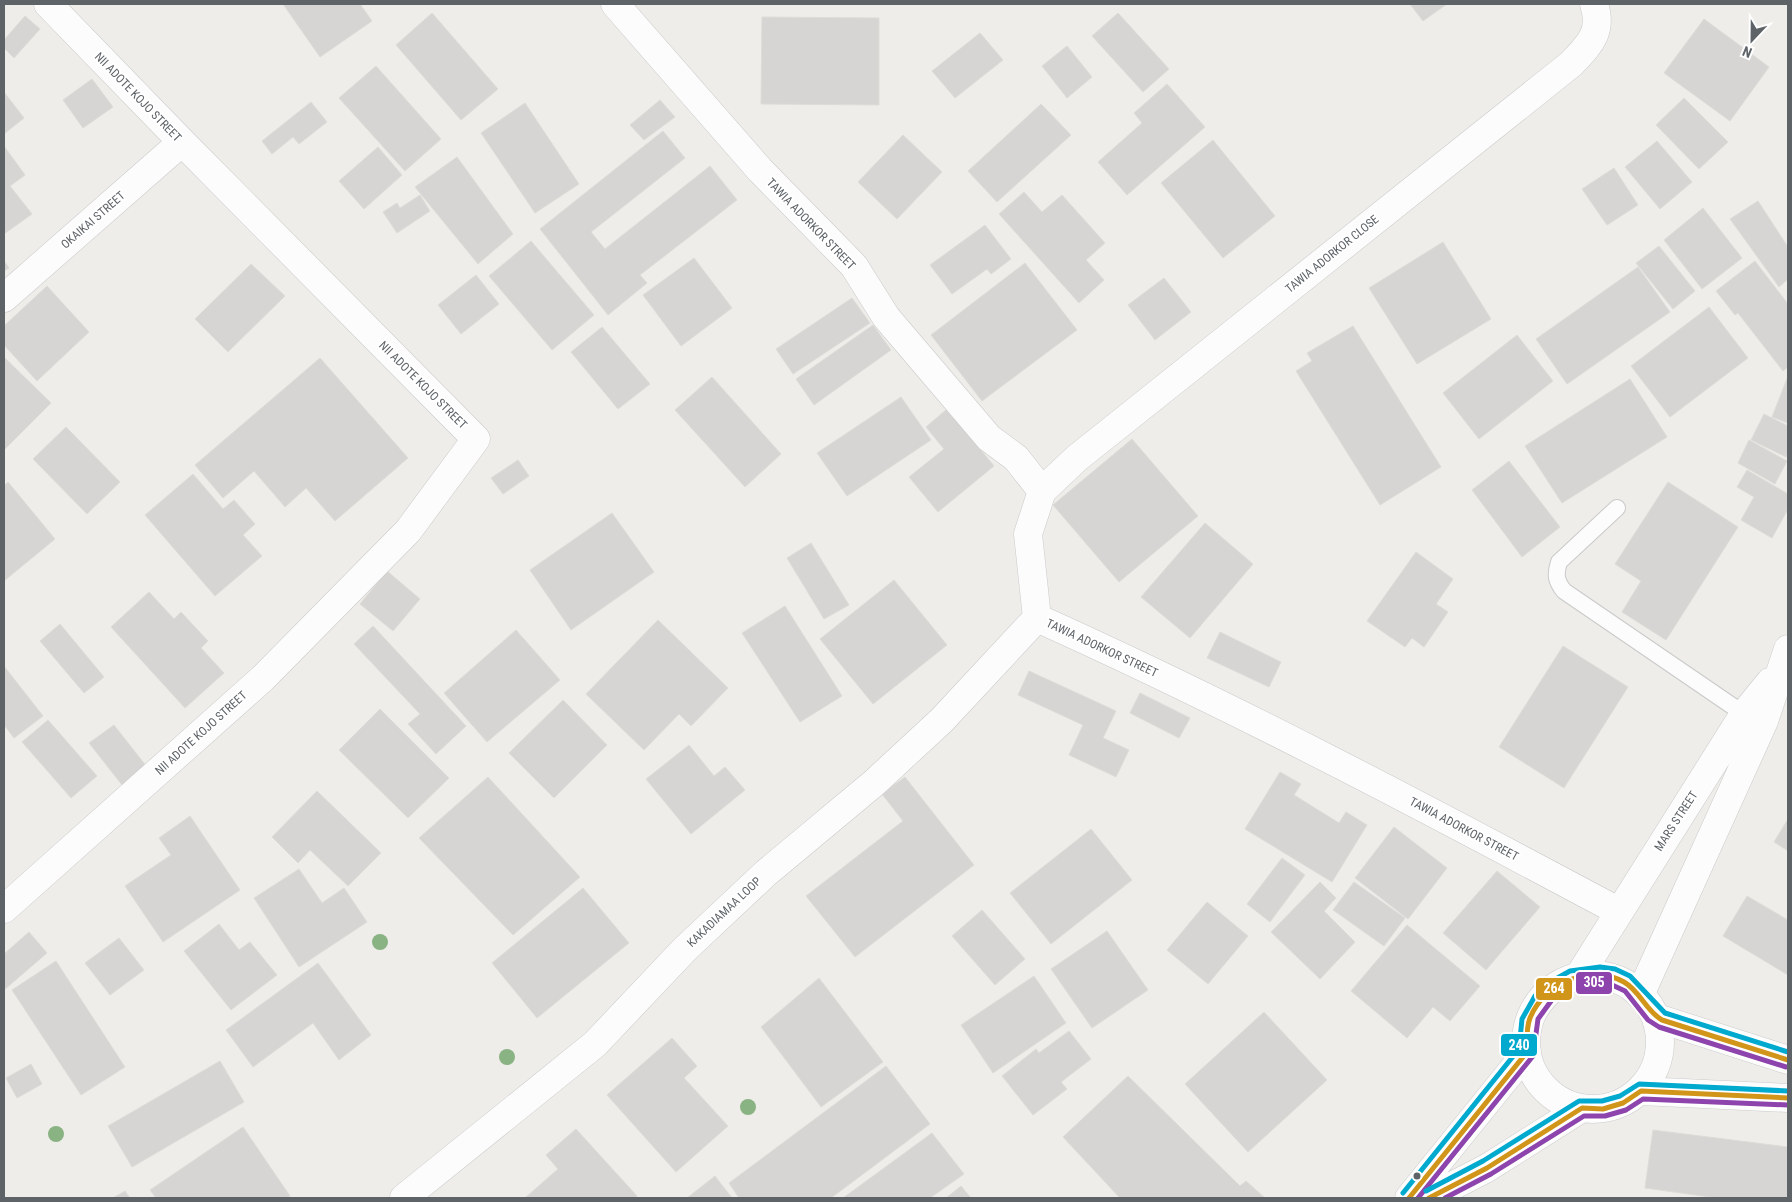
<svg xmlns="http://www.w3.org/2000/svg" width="1792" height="1202" font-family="'Roboto Condensed',sans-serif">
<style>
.building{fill:#d6d5d3;stroke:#dedcd8}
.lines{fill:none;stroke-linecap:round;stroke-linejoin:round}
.service-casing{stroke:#cacaca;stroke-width:18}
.minor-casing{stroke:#cacaca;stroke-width:29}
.tertiary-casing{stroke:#cacaca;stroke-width:29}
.secondary-casing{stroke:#cbcbcb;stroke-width:29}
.service{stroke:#fdfcfc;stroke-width:16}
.minor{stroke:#fdfcfc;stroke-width:28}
.tertiary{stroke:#fdfcfc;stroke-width:28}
.secondary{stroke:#fdfcfc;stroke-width:28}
.bus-1-casing{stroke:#fff;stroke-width:9}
.bus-2-casing{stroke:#fff;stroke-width:9}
.bus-3-casing{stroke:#fff;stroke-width:9}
.bus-1{stroke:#d1951a;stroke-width:5}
.bus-2{stroke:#8e44ad;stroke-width:5}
.bus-3{stroke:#00a9ce;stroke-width:5}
.tree{fill:#89b383}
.bus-dot{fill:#5e6368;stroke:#fff;stroke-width:2}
.labels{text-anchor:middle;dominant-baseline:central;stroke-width:4;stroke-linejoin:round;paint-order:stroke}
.street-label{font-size:12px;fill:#5e6368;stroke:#fff}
.line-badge{stroke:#fff;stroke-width:2}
.badge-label{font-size:14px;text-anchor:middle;font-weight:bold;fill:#fff}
</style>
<rect width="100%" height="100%" fill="#efede9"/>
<path class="building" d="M283,4H360L372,21L320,57Z
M1410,4H1447L1423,21Z
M432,13L498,89L461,120L396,45Z
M1118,13L1169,69L1143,92L1092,36Z
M25,16L40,29L14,58L4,48V40Z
M762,17L879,18V105L761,104Z
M1704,19L1769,67L1730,121L1664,73Z
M980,33L1003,60L955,98L932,71Z
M1067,46L1092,77L1067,98L1042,66Z
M376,66L441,139L405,171L339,98Z
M92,79L113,107L83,128L63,100Z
M1167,84L1205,127L1127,195L1098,162L1142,123L1134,113Z
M4,92L24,118L4,134Z
M1684,98L1728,142L1699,169L1656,125Z
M660,100L675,117L644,140L630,125Z
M311,102L327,122L299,144L293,137L272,154L262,141Z
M525,103L579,184L535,213L481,133Z
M1041,104L1071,135L997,202L968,171Z
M663,131L685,158L591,232L605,249L710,166L737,200L640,275L647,283L608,315L540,229Z
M903,135L942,172L897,219L858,182Z
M1213,140L1275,216L1223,258L1161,183Z
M1657,141L1692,182L1660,209L1625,167Z
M4,146L25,175L10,186L32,214L4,234Z
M378,147L402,175L364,209L339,181Z
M457,157L513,234L478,264L415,187Z
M1614,168L1638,205L1607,225L1582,189Z
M1024,192L1042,212L1062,195L1105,243L1086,260L1104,280L1079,303L999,214Z
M420,195L430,211L397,233L383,212L397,203L400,208Z
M1758,201L1788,247V279L1779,287L1730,219Z
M1703,208L1742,258L1702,289L1664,240Z
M985,225L1011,259L991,274L987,269L952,294L930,265Z
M531,241L594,315L552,350L489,276Z
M1443,242L1491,319L1417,364L1369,288Z
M1659,246L1695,291L1673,309L1636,263Z
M694,258L732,308L681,346L643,295Z
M4,261L9,268L4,271Z
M1755,261L1788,304V367L1783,371L1738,313L1735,315L1716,291Z
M1025,263L1077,330L982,401L931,335Z
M251,264L285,296L228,352L195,319Z
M1638,267L1670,312L1567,384L1536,339Z
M476,275L499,304L461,334L438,305Z
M1164,278L1191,312L1155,340L1128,305Z
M47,286L89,332L37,381L4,345V326Z
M852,298L870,323L793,374L776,349Z
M1709,307L1748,358L1670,417L1631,366Z
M873,325L891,350L814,405L796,379Z
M1353,326L1441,467L1380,505L1296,371L1312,361L1307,353Z
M602,327L650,384L618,409L571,352Z
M1517,335L1553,381L1479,439L1443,393Z
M4,357L51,403L4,450Z
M320,358L408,458L335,521L306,488L285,507L254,471L223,498L195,465Z
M1788,376V423L1772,417Z
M712,377L781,454L745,487L675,410Z
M1630,379L1667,437L1562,503L1525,446Z
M901,397L931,440L847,496L817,453Z
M947,409L994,466L938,512L909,477L944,449L926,427Z
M1764,414L1788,426V452L1786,457L1751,440Z
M66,427L120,482L87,514L33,459Z
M1132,439L1198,516L1119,582L1053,505Z
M1749,440L1787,461L1775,484L1738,463Z
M518,460L529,476L503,494L491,478Z
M1509,461L1560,527L1522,557L1472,490Z
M1747,470L1788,494V509L1772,538L1741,520L1754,497L1737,487Z
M193,474L223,509L234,500L255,524L243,535L262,556L215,596L145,515Z
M8,482L55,539L4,581V486Z
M1668,482L1738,527L1666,640L1622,612L1641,581L1615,564Z
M612,513L654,572L571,630L530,570Z
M1205,523L1253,564L1190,638L1141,597Z
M811,543L849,605L824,619L787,558Z
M1416,552L1453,579L1436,604L1448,612L1424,647L1412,638L1405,647L1367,621Z
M387,571L420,599L393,631L360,604Z
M894,580L947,645L873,704L820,639Z
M149,592L174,619L181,612L208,641L201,648L224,673L185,708L111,627Z
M785,606L842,696L800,722L742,633Z
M658,620L728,688L691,726L679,714L644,750L586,694Z
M60,624L104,677L84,693L40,641Z
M373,626L466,726L436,754L408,724L420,714L354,644Z
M516,630L560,680L487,742L444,693Z
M1220,632L1281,662L1269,687L1207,658Z
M1563,646L1628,687L1564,788L1499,747Z
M4,666L43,716L14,738L4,725Z
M1029,671L1116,711L1103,738L1129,750L1116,777L1069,755L1083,725L1018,695Z
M1140,693L1190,718L1179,738L1130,713Z
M563,700L607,745L554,798L509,753Z
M380,709L449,778L408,818L339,750Z
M48,720L97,776L71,798L22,742Z
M114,725L147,767L122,785L89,743Z
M689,745L714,776L725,767L745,790L691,834L646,779Z
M1280,772L1301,784L1294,795L1339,823L1346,812L1367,825L1332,882L1245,829Z
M488,777L580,877L513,935L419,838Z
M905,777L974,865L855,957L806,896L903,821L882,794Z
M317,791L381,853L348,886L310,850L298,863L272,837Z
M190,816L240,890L163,942L125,886L171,855L159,838Z
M1788,819V851L1774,842Z
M1394,827L1447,868L1408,919L1355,878Z
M1091,829L1132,880L1051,944L1010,893Z
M1282,858L1305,875L1270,922L1247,904Z
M299,869L322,903L344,888L367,922L299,967L254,898Z
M1497,871L1540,907L1486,970L1443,933Z
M1320,882L1336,898L1324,911L1355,942L1320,979L1271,932Z
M1354,882L1405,918L1384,946L1333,910Z
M583,888L629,943L537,1018L492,963Z
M1747,896L1788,920V975L1723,936Z
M1207,902L1248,936L1208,984L1167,950Z
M982,910L1025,959L995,985L952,936Z
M219,924L239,950L250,942L277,975L231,1010L184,951Z
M1407,925L1480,986L1450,1021L1433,1007L1407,1038L1351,991Z
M1107,931L1148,990L1092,1028L1051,969Z
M29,932L47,953L4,990V954Z
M119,938L144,970L110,995L85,963Z
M56,961L125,1067L81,1095L12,990Z
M318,963L371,1035L339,1060L313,1023L253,1067L226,1030Z
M1034,976L1066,1023L993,1073L961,1025Z
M819,978L883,1062L821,1107L761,1027Z
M1264,1012L1327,1080L1248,1152L1185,1084Z
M1069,1031L1091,1059L1061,1082L1067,1089L1033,1115L1002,1076L1036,1049L1039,1053Z
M672,1038L697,1066L684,1078L728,1126L676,1172L607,1095Z
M220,1061L244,1102L132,1167L108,1126Z
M31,1064L42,1084L17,1098L6,1078Z
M886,1066L930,1124L831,1198H739L729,1183Z
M1128,1076L1240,1186L1246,1181L1265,1198H1120L1063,1137Z
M243,1127L290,1196L287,1198H156L150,1190Z
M576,1129L637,1196L634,1198H525L558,1169L546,1155Z
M1653,1130L1788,1147V1198H1717L1645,1188Z
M932,1133L964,1174L930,1198H843Z
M715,1176L732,1198H687Z
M961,1186L971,1198H946Z
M125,1191L130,1198H113Z"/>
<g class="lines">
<defs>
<path id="service" d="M1617,508L1559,562C1555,575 1556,581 1564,591L1744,714L1752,717"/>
<path id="minor" d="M615,4L760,170L854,266L886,317L989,438L1016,458L1042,491
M4,298L182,142
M1037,618L1028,534L1042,491L1077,458L1571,64C1590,44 1603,32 1594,4
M1037,618C1235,707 1427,809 1618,911
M4,909L263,678L408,531L476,439L182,142L48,4
M404,1198L595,1044L685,949L766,873L874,783L942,720L1037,618"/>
<path id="tertiary" d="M1579,976L1744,714L1770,682
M1640,995L1764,721L1788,649"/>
<path id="secondary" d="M1526 1042a67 67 0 1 1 134 0a67 67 0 1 1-134 0Z
M1657,1018L1788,1060
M1641,1091L1788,1098
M1409,1198L1527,1052
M1429,1198L1487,1168L1582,1108"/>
</defs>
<use href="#service" class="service-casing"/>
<use href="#minor" class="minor-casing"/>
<use href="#tertiary" class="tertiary-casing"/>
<use href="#secondary" class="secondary-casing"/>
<use href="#service" class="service"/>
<use href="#minor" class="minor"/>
<use href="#tertiary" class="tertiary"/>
<use href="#secondary" class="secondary"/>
<defs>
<path id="bus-1" d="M1409,1198L1527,1052C1527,1041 1526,1028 1530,1018C1544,983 1591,963 1624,982C1640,991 1646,1011 1662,1020L1788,1060
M1429,1198L1487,1168L1582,1108L1603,1109L1623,1103L1641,1091L1788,1098"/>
<path id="bus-2" d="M1418,1198L1533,1056L1538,1019L1554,997L1575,985L1587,982L1610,984L1625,991L1648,1020L1659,1027L1786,1067
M1445,1198L1491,1174L1584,1116H1605L1626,1110L1643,1099L1788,1105"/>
<path id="bus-3" d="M1426,1191L1483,1161L1579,1101H1602L1620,1096L1639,1084L1788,1091
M1403,1193L1519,1049L1522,1019L1535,996L1545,985L1570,971L1600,967L1615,969L1630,976L1665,1013L1788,1052"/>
</defs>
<use href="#bus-1" class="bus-1-casing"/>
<use href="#bus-2" class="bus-2-casing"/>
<use href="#bus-3" class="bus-3-casing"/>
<use href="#bus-1" class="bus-1"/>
<use href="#bus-2" class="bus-2"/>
<use href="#bus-3" class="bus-3"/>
</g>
<g class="tree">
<circle cx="380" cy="942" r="8"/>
<circle cx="507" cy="1057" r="8"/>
<circle cx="748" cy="1107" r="8"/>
<circle cx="56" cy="1134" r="8"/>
</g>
<circle class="bus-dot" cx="1417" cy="1176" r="4.5"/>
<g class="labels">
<g class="street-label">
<text transform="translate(138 97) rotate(46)">NII ADOTE KOJO STREET</text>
<text transform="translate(93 220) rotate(-41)">OKAIKAI STREET</text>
<text transform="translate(811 224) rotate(46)">TAWIA ADORKOR STREET</text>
<text transform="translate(1332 254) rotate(-39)">TAWIA ADORKOR CLOSE</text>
<text transform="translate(423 385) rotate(45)">NII ADOTE KOJO STREET</text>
<text transform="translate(1102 648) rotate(25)">TAWIA ADORKOR STREET</text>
<text transform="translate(201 733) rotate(-42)">NII ADOTE KOJO STREET</text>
<text transform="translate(1676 821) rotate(-57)">MARS STREET</text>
<text transform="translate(1464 829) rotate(28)">TAWIA ADORKOR STREET</text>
<text transform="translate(724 912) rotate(-43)">KAKADIAMAA LOOP</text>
</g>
</g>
<g class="line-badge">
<rect x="1575" y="971" width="38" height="24" rx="5" fill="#8e44ad"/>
<rect x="1535" y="977" width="38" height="24" rx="5" fill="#d1951a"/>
<rect x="1500" y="1033" width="38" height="24" rx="5" fill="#00a9ce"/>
</g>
<g class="badge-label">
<text x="1594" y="987">305</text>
<text x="1554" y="993">264</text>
<text x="1519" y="1050">240</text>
</g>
<rect width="1792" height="1202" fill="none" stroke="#5e6368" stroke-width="10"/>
<g transform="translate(1752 40) rotate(202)" stroke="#ffffff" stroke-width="4" paint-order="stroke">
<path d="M0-4L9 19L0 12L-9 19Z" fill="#5e6368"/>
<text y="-8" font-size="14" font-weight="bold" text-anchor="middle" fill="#5e6368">N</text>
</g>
</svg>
